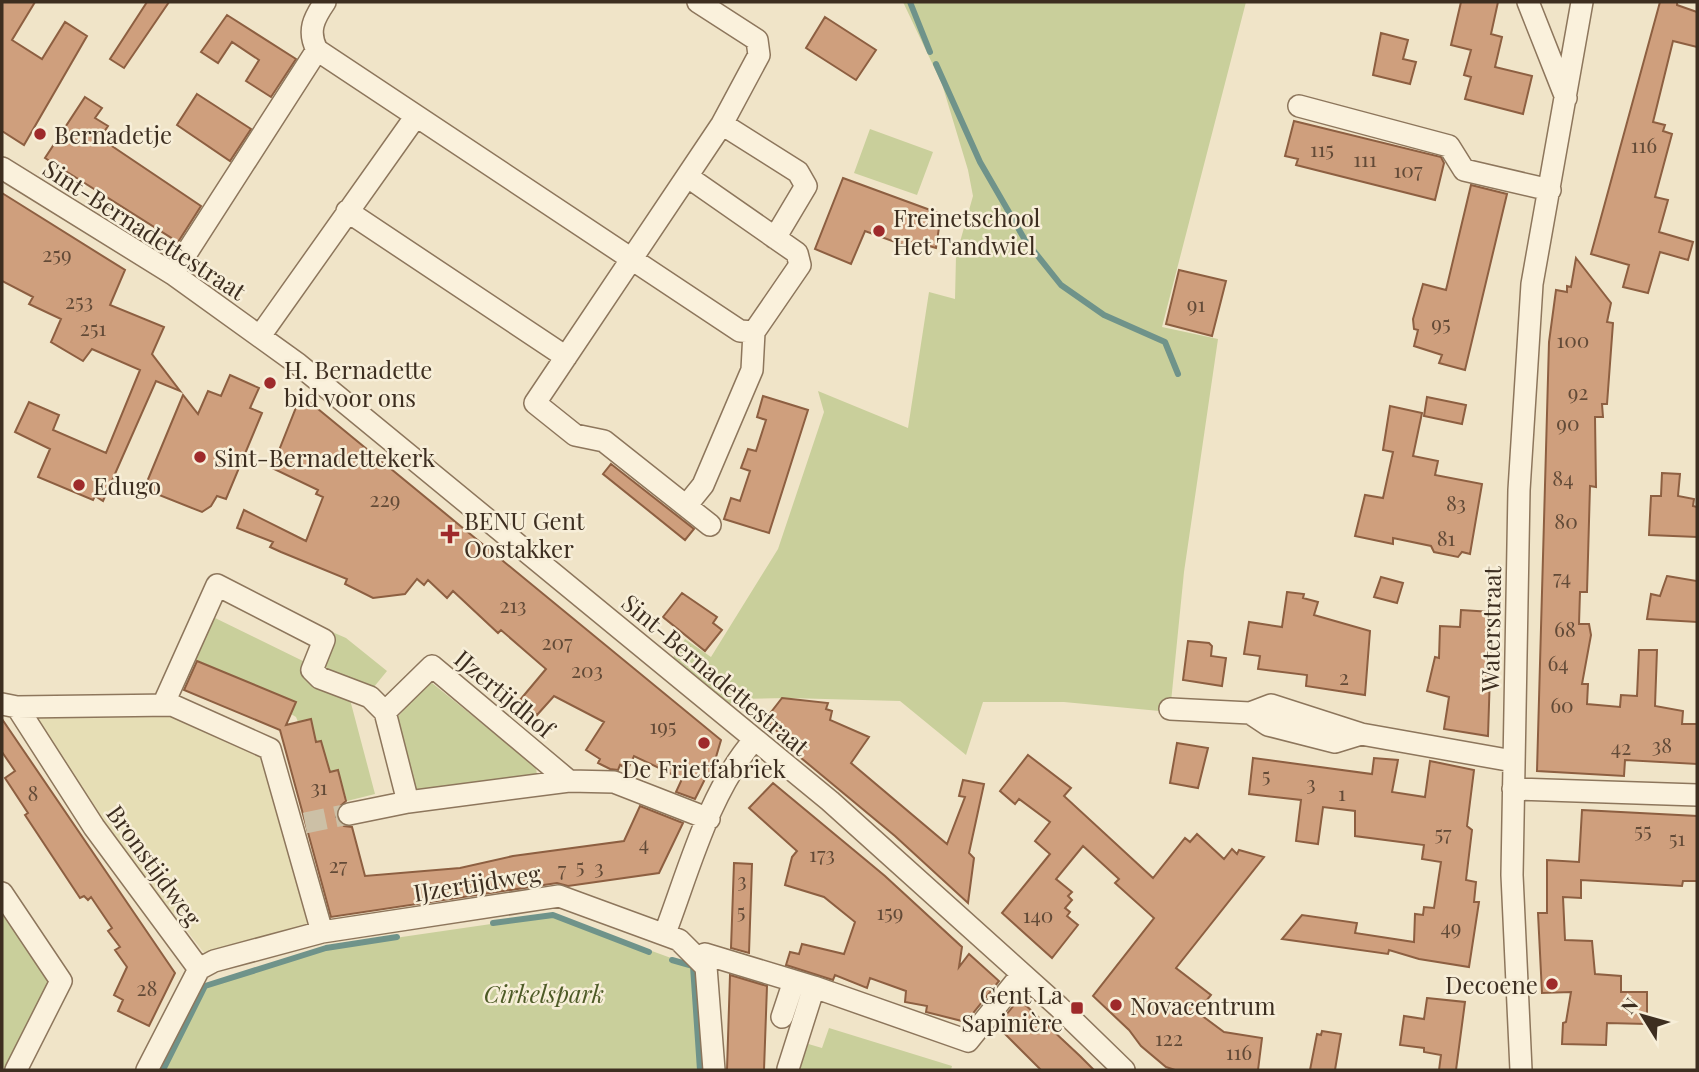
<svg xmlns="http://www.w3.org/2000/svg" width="1699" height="1072" font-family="'Playfair Display',serif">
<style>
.farmland{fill:#e6deb5}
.green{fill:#c9cf9b}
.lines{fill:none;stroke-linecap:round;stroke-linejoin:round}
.stream{stroke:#6f938a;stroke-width:6}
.building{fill:#cf9f7d;stroke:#8d5f41;stroke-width:2}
.minor-tunnel{stroke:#ccc0a6;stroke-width:21;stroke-dasharray:21 10;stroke-linecap:butt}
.minor-casing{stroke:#8d765c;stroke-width:24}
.minor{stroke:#faf1dc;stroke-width:21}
.poi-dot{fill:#9e2a2b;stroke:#f7eed8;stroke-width:2.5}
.labels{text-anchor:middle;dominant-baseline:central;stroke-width:5;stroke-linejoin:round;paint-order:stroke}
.number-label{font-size:21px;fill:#624a37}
.poi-label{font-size:24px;fill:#3d2e20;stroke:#f7eed8;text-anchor:start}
.street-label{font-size:24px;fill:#3d2e20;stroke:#f7eed8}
.park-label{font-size:24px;font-style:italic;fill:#4d5a26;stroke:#f7eed8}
</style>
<rect width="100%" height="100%" fill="#f0e4c8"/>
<path class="farmland" d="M41,712H169L263,752L311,922L308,931L206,955L101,822L36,720Z"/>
<path class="green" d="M903,2H1246L1162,327L1218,339L1184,572L1170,712L1064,702H983L966,755L900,701L788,698L738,699L728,705L672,659L685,639L711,657L778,549L824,412L818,391L908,428L929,292L955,299L956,256L973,196L968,170L942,84Z
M870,129L933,152L917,195L854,173Z
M211,616L307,663L348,692L375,794L347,801L338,770L329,772L321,742L315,743L311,719L298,722L296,717L291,714L296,702L193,659Z
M330,631L346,638L387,671L369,693L316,667Z
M432,683L536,767L537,776L427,794L413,790L396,719L426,684Z
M2,910L50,983L10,1070H3L2,1053Z
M553,915L693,966L707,1070H163L205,986L326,948Z
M829,1028L952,1066L951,1070H797L805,1043L822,1048Z"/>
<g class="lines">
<path class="stream" d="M910,2L930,52
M936,64L980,162L1025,240L1061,285L1104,315L1165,342L1178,374
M493,923L553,915L649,952
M672,960L693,966L700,1070
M163,1070L205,986L326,948L397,937"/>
</g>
<path class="building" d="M2,2H35L12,40L42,59L65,22L87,36L24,145L2,131Z
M147,2H169L124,68L110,59Z
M1461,2H1498L1491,34L1502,37L1495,67L1532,76L1523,114L1465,99L1471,77L1464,75L1471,50L1451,45Z
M1660,2H1677V5L1697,12V47L1673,41L1653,122L1665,125L1663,131L1672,134L1655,197L1668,200L1659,232L1693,242L1688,260L1660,252L1648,293L1623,287L1629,265L1591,254Z
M227,15L296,59L271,97L246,81L259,60L232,42L218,63L201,52Z
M825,17L876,50L856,80L806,48Z
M1381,33L1408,40L1403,59L1416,62L1410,84L1373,75Z
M197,94L251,129L230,161L177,125Z
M85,97L102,108L95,118L108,126L100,138L201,206L178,242L45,158Z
M1294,121L1441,157L1444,163L1435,200L1296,165L1298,159L1285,156Z
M843,178L941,214L936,248L922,244L914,249L865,231L851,264L815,249Z
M1471,185L1507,194L1465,370L1439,363L1442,355L1414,346L1418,330L1414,329L1413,319L1423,284L1446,290Z
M2,193L125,270L110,305L164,327L152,354L180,391L156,381L103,501L95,496L93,500L38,477L50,449L15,432L29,402L59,415L53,430L106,453L140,370L92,349L83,361L51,342L61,319L29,304L33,297L2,281Z
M1576,258L1611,303L1607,322L1613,323L1607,404H1602L1603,417H1595L1596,487L1590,486L1587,592H1580L1579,624H1589L1591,635L1582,684H1588L1587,704L1620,707L1621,695L1637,696L1639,650H1657L1655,706L1683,711L1682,724H1697V764L1625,760L1624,776L1537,771L1549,342L1556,290L1567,292V286L1571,287Z
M1179,270L1226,281L1212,336L1166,324Z
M230,375L259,388L250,408L262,413L226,499L217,496L211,506L202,512L144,489L183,395L198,414L208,391L221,396Z
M301,395L721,740L711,774L708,773L695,799L676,792L682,779L634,756L628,769L620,765L618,770L610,769L598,763L600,759L586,750L604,722L554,696L537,715L520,700L546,669L501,630L498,633L453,591L447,598L428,580L424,585L417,579L405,594L373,598L345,584L347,579L281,552L270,547L273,542L237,528L244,510L306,541L323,497L316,494L318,490L272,468Z
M763,396L808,410L769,533L724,519L731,498L740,501L750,471L741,468L748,449L756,451L766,420L757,417Z
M1427,397L1466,405L1462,424L1424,416Z
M1390,406L1422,413L1413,456L1438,461L1435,475L1482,484L1470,554L1462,552L1458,557L1434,552L1431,546L1393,538V544L1355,536L1365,495L1383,498L1393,452L1383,450Z
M611,464L694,529L685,540L603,474Z
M1662,473L1680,474L1678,496L1694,499L1693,506L1697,507V537L1649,535L1651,496H1661Z
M1667,576L1697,581V622L1647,619L1651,594L1660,596Z
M1381,577L1403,583L1397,603L1374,597Z
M1287,592L1304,594L1303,598L1318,602L1314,615L1370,631L1365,695L1306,686L1307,675L1258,669L1260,656L1244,654L1249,622L1282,627Z
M682,593L717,617L713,623L722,630L705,651L663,617Z
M1461,610L1492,612L1488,736L1444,729L1449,697L1427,691L1435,657L1439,658L1440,626L1460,627Z
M1188,641L1209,643L1212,646L1211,656L1226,658L1222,686L1183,680Z
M197,661L296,702L286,725L311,719L316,742L321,741L330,772L338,770L346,801L337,809L336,817L344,826L352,827L365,876L460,868L513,856L624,841L640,806L683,823L659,873L568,886L557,883L331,917L280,730L184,690Z
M782,698L828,703L826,709L832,711L830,720L869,737L851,763L947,844L965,797L959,796L963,780L984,784L969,853L974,858L968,903L895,836L777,738L780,734L765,720Z
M2,719L175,973L149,1026L118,1011L123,1000L114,995L127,967L115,950L120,947L108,931L112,928L91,897L88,900L84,896L80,898L25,815L28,813L5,778L15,771L2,752Z
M1177,743L1208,748L1198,788L1170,783Z
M1028,755L1071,788L1064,796L1153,878L1185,838L1190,842L1197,834L1224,859L1232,849L1237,854L1239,850L1264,857L1176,968L1211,995L1197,1012L1224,1032L1262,1038L1258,1070H1175L1166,1067L1141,1046L1129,1030L1093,996L1154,918L1115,883L1119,879L1083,846L1056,879L1072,892L1068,896L1072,900L1065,908L1070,912L1067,916L1078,925L1052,958L1002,913L1050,854L1035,841L1050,822L1019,799L1015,804L1000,791Z
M1253,758L1372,774L1374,758L1398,760L1392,792L1425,797L1430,761L1474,770L1467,826L1472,830L1466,880L1476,882L1474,902H1479L1469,967L1419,959L1389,950L1388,954L1282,939L1302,915L1357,923L1355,933L1414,942L1415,914L1423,915L1424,907L1434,908L1441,862L1422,859L1424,845L1355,836V811L1323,807L1318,844L1296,841L1301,800L1249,794Z
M773,783L885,876L962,947L959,967L969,954L999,981L966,1022L926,1012L927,1006L905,1002L906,991L870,978L867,988L835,975L833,980L786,965L790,952L799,954L802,944L844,954L855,922L824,897L785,885L792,857L797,851L749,808Z
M1582,810L1697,816V881H1683L1682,886L1581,880V898L1563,897L1565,940L1592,941L1595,974L1621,976V992H1647V1024L1607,1023L1606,1045L1562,1044L1563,1023L1566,1022L1571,992L1542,993L1538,913H1547V860L1579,862Z
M734,863L752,864L749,953L731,948Z
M730,975L767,986L764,1070H727Z
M1427,998L1465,1002L1456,1070H1439L1441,1055L1424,1052V1048L1400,1045L1404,1016L1424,1019Z
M1019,999L1080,1056L1094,1070H1041L997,1026Z
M1322,1031L1341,1034L1335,1070H1310L1317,1034L1321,1035Z"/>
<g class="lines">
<path class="minor-tunnel" d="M305,823L349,814"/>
<defs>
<path id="minor" d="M325,2C314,18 307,31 317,50L740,331L754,332L800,265L797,253L688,177
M698,2L757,40L759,55L722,124L535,403L575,435L604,441L710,525
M1528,2L1566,98
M1299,106L1449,146L1464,170L1550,190
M722,124L798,172L806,186L775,238
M2,168L173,274L298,364L830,801L1059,1007L1124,1070
M347,211L566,357
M173,274L317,50
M260,336L416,116
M686,506L703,485L752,370L754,332
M2,704L17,707L94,827L199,969
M163,705L217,585L324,640L312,670L320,678L370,697L385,712
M17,707L172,705L270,749L322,932
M1170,709L1250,713L1271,705L1361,734L1513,761
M1250,713L1268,725L1335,742L1361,734
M569,781L614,782L709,819
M1513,789L1697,795
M349,814L408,802L569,781L432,666L385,712L408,802
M2,893L61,981L16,1070
M665,933C689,870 709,792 754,740
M199,969L214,961L322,932L559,896L679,940L706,967
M782,1017L794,981
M788,1069L814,987
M147,1070L199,969
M714,1070L705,954L814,987L968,1041L1022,974
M1521,1070L1512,875L1519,490L1532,284L1582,2"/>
</defs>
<use href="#minor" class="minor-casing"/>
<use href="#minor" class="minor"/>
</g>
<g class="poi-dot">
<circle cx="40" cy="134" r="7"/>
<circle cx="879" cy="231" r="7"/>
<circle cx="270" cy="383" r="7"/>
<circle cx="200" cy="457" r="7"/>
<circle cx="79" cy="485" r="7"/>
<path d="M446.5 523.5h7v7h7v7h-7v7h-7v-7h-7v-7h7z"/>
<circle cx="704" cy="743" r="7"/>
<circle cx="1552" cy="984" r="7"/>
<circle cx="1116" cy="1005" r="7"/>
<rect x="1070" y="1001" width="14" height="14" rx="3.5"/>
</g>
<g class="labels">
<g class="number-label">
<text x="1644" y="144">116</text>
<text x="1322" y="148">115</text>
<text x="1365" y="158">111</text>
<text x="1408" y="169">107</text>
<text x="57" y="253">259</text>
<text x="79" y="300">253</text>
<text x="1196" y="303">91</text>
<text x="1441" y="322">95</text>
<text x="93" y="327">251</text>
<text x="1573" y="339">100</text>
<text x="1578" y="391">92</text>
<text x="1568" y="422">90</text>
<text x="1563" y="477">84</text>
<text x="385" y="498">229</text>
<text x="1456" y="502">83</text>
<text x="1566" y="520">80</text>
<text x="1446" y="537">81</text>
<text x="1562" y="576">74</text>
<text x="513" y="604">213</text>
<text x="1565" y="628">68</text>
<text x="557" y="641">207</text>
<text x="1558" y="662">64</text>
<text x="587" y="669">203</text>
<text x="1344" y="676">2</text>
<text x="1562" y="704">60</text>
<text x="663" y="725">195</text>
<text x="1662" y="744">38</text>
<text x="1621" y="746">42</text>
<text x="1266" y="774">5</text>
<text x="1311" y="782">3</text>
<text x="319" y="786">31</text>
<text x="33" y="792">8</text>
<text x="1342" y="792">1</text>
<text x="1643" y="829">55</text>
<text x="1443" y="832">57</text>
<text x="1677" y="837">51</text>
<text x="644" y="842">4</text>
<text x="822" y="853">173</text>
<text x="338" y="864">27</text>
<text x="580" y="865">5</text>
<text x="599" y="866">3</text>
<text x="562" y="868">7</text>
<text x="742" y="879">3</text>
<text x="741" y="910">5</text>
<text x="890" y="911">159</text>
<text x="1038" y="914">140</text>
<text x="1451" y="926">49</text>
<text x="147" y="987">28</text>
<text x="1169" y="1037">122</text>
<text x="1239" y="1051">116</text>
</g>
<g class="poi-label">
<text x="54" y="134">Bernadetje</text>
<text x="893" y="217">Freinetschool<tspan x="893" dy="28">Het Tandwiel</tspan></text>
<text x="284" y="369">H. Bernadette<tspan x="284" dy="28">bid voor ons</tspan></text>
<text x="214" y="457">Sint-Bernadettekerk</text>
<text x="93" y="485">Edugo</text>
<text x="464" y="520">BENU Gent<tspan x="464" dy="28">Oostakker</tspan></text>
<text x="704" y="768" text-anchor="middle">De Frietfabriek</text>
<text x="1538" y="984" text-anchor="end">Decoene</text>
<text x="1063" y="994" text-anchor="end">Gent La<tspan x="1063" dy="28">Sapinière</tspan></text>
<text x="1130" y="1005">Novacentrum</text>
</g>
<g class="street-label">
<text transform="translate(145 229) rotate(33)">Sint-Bernadettestraat</text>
<text transform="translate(1490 629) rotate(-89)">Waterstraat</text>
<text transform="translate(716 674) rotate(40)">Sint-Bernadettestraat</text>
<text transform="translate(505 693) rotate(40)">IJzertijdhof</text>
<text transform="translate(155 865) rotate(54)">Bronstijdweg</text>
<text transform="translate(477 882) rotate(-9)">IJzertijdweg</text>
</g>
<g class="park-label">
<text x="544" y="993">Cirkelspark</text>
</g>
</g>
<rect width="1699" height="1072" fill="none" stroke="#3d2e20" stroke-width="7"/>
<g transform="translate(1643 1016) rotate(307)" stroke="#f7eed8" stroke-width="5" paint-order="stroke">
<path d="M0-5L12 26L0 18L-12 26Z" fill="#3d2e20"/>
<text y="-10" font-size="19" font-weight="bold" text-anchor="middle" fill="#3d2e20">N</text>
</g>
</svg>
